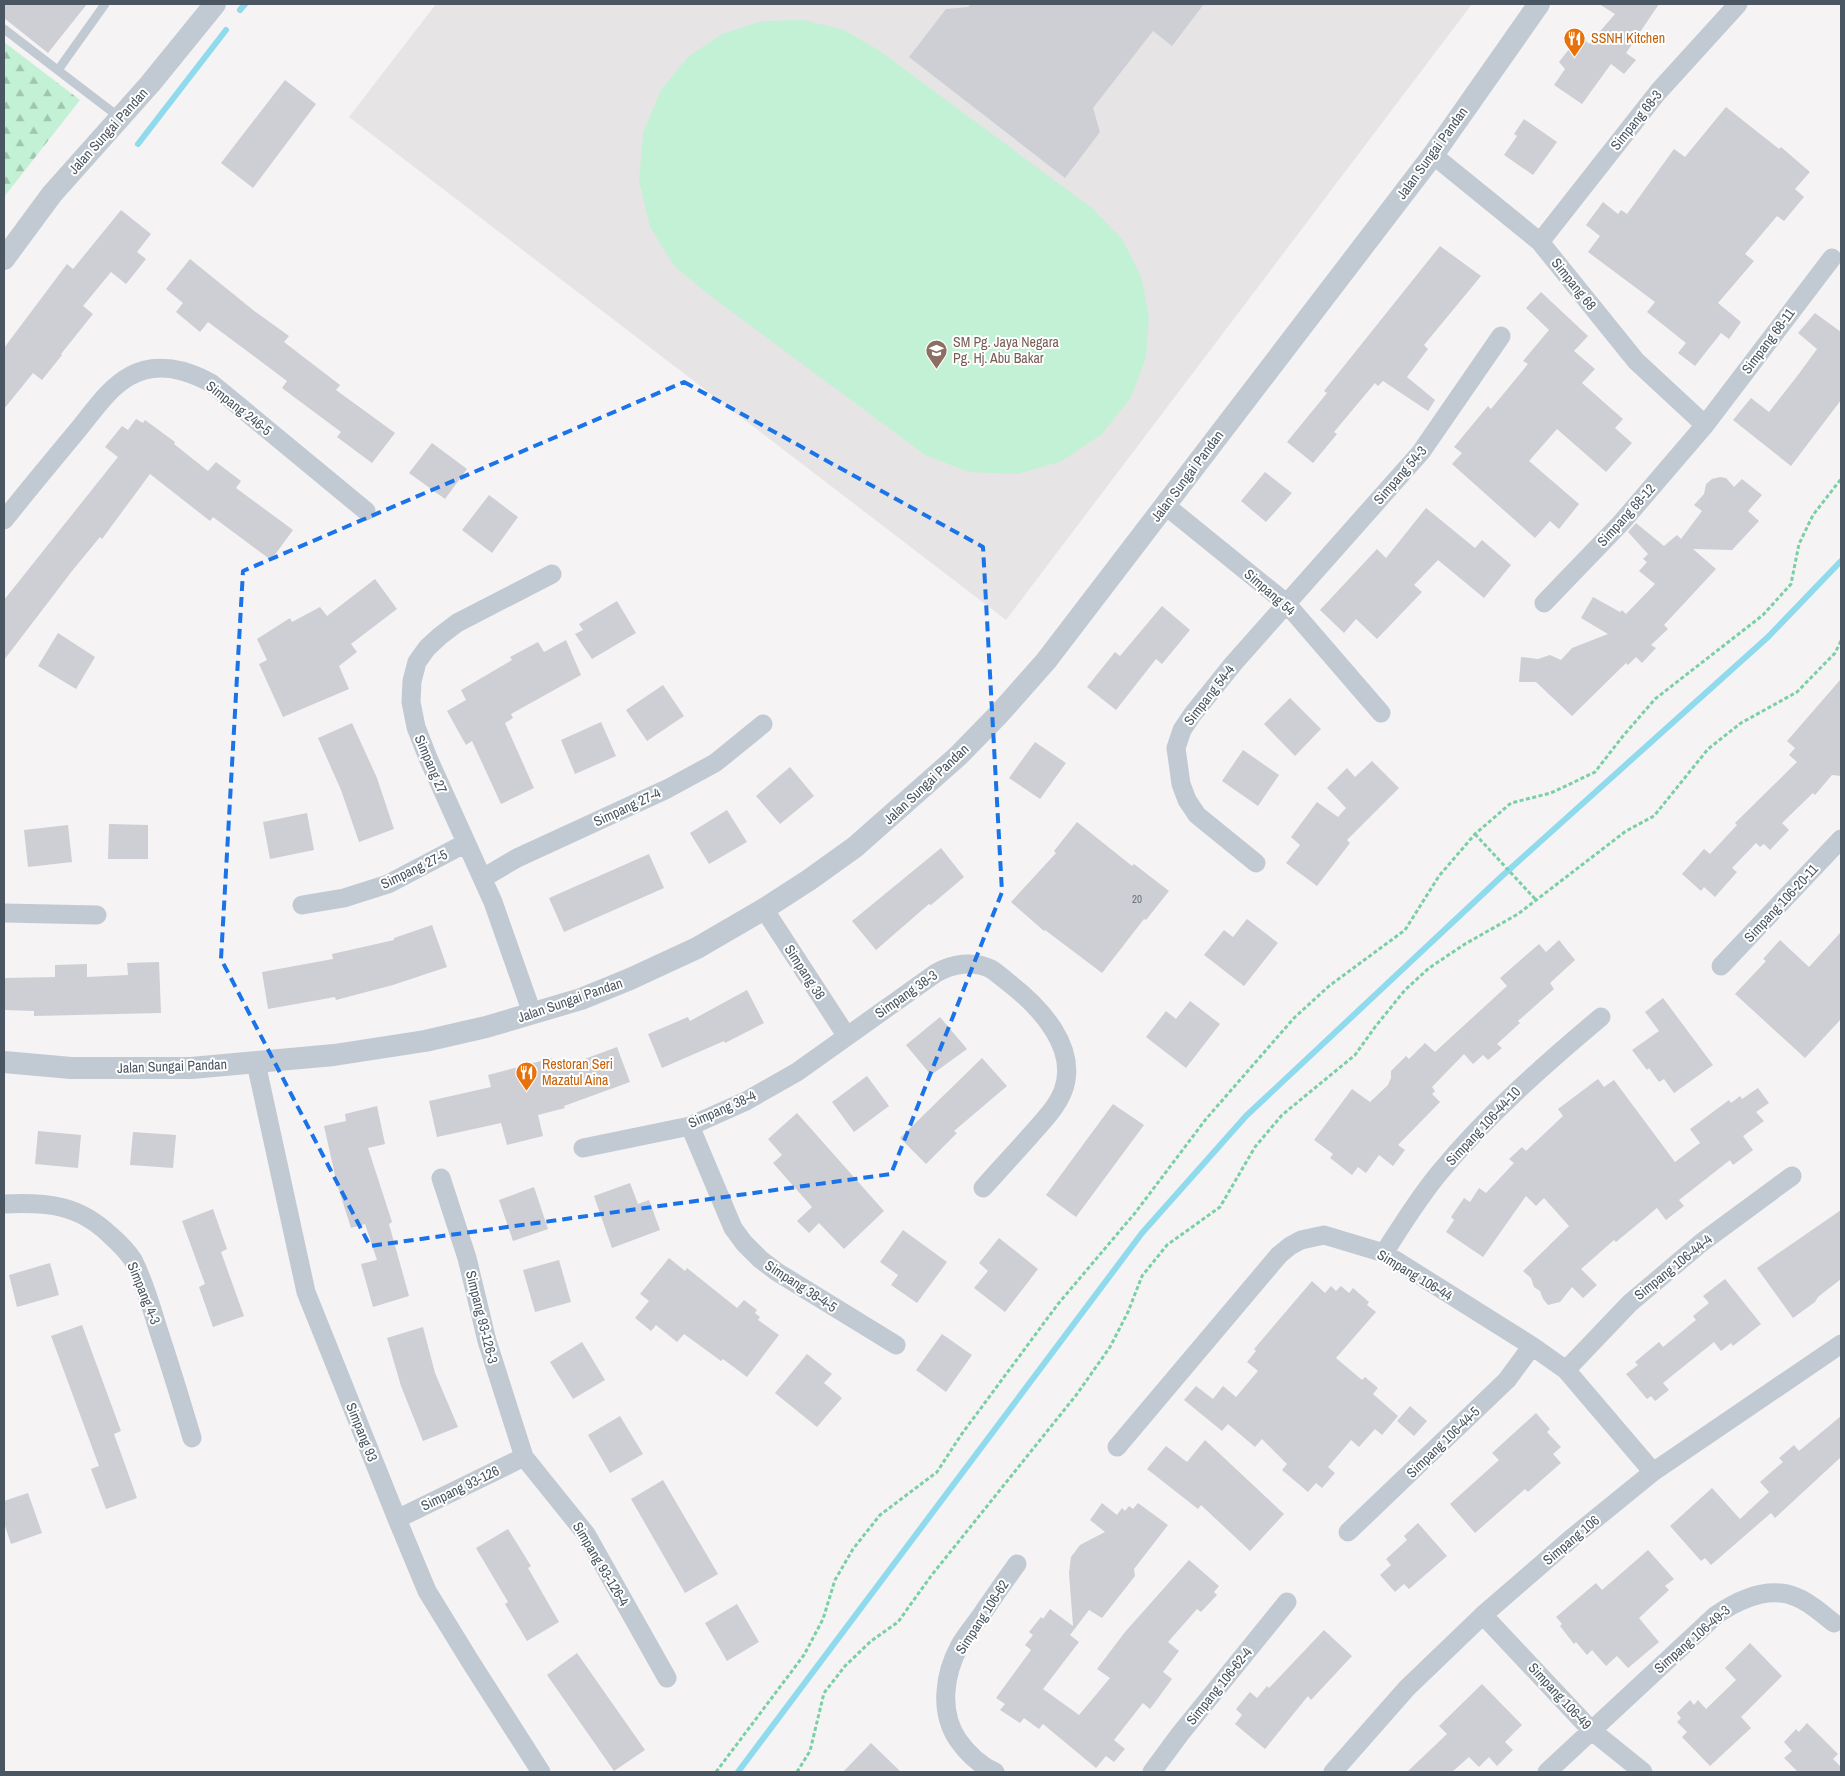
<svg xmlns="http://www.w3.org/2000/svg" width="1845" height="1776" font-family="'Archivo Narrow',sans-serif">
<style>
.education{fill:#e6e4e5}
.grass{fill:#c3f1d5}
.forest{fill:url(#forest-firs)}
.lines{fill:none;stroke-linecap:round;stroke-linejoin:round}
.stream{stroke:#90daee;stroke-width:6}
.building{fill:#cdcfd5}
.path{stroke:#7ad0a6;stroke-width:3;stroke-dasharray:4 2.5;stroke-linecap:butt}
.service{stroke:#c1cad2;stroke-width:9}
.minor{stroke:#c1cad2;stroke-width:19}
.tertiary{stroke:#c1cad2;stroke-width:22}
.marked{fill:none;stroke:#1a73e8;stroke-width:4;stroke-dasharray:10 6;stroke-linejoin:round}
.labels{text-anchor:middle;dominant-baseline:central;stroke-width:4;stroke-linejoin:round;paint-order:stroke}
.number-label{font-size:11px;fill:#6b747e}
.food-label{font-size:14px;fill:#c56008;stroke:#fff;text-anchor:start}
.street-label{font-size:14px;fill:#4a5661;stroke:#fff}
.education-label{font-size:14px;fill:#785e54;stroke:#fff;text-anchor:start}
</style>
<defs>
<pattern id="forest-firs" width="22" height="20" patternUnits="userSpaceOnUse" patternTransform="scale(1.25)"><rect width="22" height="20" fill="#c3f1d5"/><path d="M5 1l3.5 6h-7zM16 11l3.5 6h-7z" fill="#a0c6b0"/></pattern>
</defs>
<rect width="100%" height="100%" fill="#f5f3f3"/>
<path class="education" d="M436,4H1472L1006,620L349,117Z"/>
<path class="grass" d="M804,20L844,30L880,51L1093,209L1122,239L1141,276L1149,316L1146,358L1131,397L1102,434L1062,461L1017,474L969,472L925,455L712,297L675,267L650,227L639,181L643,133L661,90L688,57L722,34L762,21Z"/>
<path class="forest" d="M4,42L80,100L4,197Z"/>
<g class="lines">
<path class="stream" d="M240,10L245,4
M138,144L226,30
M738,1772L1142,1233L1246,1116L1502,876L1768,637L1841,561"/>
</g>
<path class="building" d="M4,4H87L48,53L4,18Z
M971,4H1204L1172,46L1153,31L1093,108L1100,132L1065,178L909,57L946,9L968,7Z
M1599,4H1659L1626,53L1636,60L1624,74L1611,64L1582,104L1554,85L1565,69L1559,62L1580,35L1589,44L1615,14Z
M285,80L316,104L253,188L221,163Z
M1726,107L1779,149L1781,147L1810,172L1795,189L1804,197L1784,221L1777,216L1745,254L1754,261L1718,303L1741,322L1729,339L1721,333L1695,366L1678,353L1686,343L1647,312L1655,302L1588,252L1600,236L1586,225L1603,202L1618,214L1621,210L1627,214L1674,149L1685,157Z
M1524,119L1557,142L1533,175L1504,155L1517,136L1514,134Z
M121,210L151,234L137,252L146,259L126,284L111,272L83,306L93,314L61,354L62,355L42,380L33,373L4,409V348L67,264L73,269Z
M1440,246L1481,276L1424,345L1428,349L1407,377L1435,400L1428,411L1383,381L1378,386L1375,383L1334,432L1337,434L1313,463L1287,442L1327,393L1324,391Z
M190,259L253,310L289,336L284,342L340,385L336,390L395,433L372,463L337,437L341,432L282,388L287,381L208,322L200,332L176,312L183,303L166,289Z
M1541,292L1588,336L1574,351L1595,369L1582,383L1623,419L1615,428L1632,443L1606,472L1557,429L1529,461L1579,504L1559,529L1550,521L1535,538L1452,464L1462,453L1454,447L1488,406L1491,409L1528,364L1523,361L1549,330L1526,308Z
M1815,313L1841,332V400L1791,466L1733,420L1751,398L1769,412L1798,375L1817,349L1798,333Z
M136,419L143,423L145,420L175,442L174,444L208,471L216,462L241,481L236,488L293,530L271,560L213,517L210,521L150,474L102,539L100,537L72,571L4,660V600L118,457L105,447L122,426L128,430Z
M432,443L467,469L445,499L409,473Z
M1265,472L1292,493L1266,522L1241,501Z
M1720,477L1726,478L1734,487L1742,479L1762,495L1748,511L1759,521L1732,550L1693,549L1716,569L1664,625L1668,629L1651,645L1656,648L1642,663L1636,657L1628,665L1626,663L1572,716L1536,682H1519L1521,657L1538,659L1550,655L1561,660L1572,648L1608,634L1581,618L1593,597L1620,612L1622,610L1626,614L1655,584L1639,571L1647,562L1643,559L1648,554L1628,532L1636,523L1664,546L1677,535L1681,539L1702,511L1694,505L1704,494L1706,484L1712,479Z
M489,495L518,517L492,553L462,530Z
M1426,508L1475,548L1482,540L1511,565L1484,598L1438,560L1414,585L1422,592L1377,639L1356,619L1344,633L1320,610L1377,549L1386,558Z
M375,579L397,609L351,644L357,652L339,666L349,689L283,717L259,664L267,660L257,639L290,618L292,622L320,607L327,616Z
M617,601L636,633L592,659L575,634L583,630L579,624Z
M1162,606L1190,630L1162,664L1156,659L1116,710L1087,687L1115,652L1120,656Z
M58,633L95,657L76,689L38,666Z
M566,640L581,675L511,714L513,718L505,723L534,788L501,804L472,741L466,745L447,711L466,700L461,690L512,660L510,657L538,642L544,652Z
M1841,679V776L1832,775L1815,795L1813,793L1782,823L1789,830L1770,850L1764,844L1760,847L1756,843L1732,868L1737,872L1715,897L1704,887L1701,891L1682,874L1704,849L1710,854L1737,825L1735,823L1797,762L1789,755L1795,748L1787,741Z
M663,685L684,716L647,741L626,710Z
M1290,698L1321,729L1295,756L1264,724Z
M601,722L616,756L575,774L561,740Z
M352,723L377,778L394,829L359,842L341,790L318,738Z
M1035,742L1066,763L1040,799L1009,778Z
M1243,750L1279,775L1258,806L1222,781Z
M1372,761L1399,788L1347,840L1350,843L1317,886L1286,863L1300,845L1291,837L1317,802L1338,817L1346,808L1327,788L1347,768L1355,777Z
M790,767L814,796L780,824L756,796Z
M727,810L747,842L709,864L690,833Z
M307,813L314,850L270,859L263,822Z
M1077,822L1132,866L1134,864L1169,891L1146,920L1144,919L1102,973L1045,930L1044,931L1011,902L1056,853L1054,851Z
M109,824L148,825V859H108Z
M68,825L72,862L28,867L24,830Z
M941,848L964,877L931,905L929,904L876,950L852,921Z
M649,854L664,888L564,932L549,898Z
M1247,919L1278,943L1244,986L1204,955L1224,930L1233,937Z
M432,925L447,967L393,985L336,1000L335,997L268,1009L262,972L333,959L332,954L394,940V938Z
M1841,932V1019L1805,1058L1735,994L1766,961L1763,959L1780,940L1809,967Z
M1559,940L1575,960L1550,983L1554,989L1518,1021L1520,1023L1497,1044L1502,1048L1488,1060L1483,1055L1473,1064L1464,1054L1432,1087L1435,1091L1432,1094L1440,1102L1398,1145L1405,1150L1393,1166L1379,1155L1366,1173L1358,1167L1352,1175L1330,1158L1333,1154L1314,1140L1352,1089L1370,1102L1388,1085L1391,1078V1071L1406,1056L1409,1059L1425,1043L1435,1052L1507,986L1500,978L1539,944L1546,952Z
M159,962L161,1013L34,1016V1011L4,1010V978L55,977V965L87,964V977L128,975L127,963Z
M747,990L764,1023L725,1043L724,1041L662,1068L648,1034L688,1017L690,1021Z
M1663,998L1713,1065L1674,1093L1664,1079L1659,1082L1649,1068L1647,1070L1632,1050L1659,1031L1645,1012Z
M1190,1001L1220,1024L1186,1068L1146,1037L1166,1011L1176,1019Z
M940,1017L967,1049L931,1075L906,1045Z
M617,1047L630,1082L564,1106L565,1108L538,1115L543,1136L507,1145L501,1123L437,1137L429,1101L491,1087L488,1075L552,1058L555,1070Z
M982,1058L1007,1086L954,1131L957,1133L926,1164L900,1138Z
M867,1076L889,1106L854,1132L832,1102Z
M1598,1079L1604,1087L1614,1080L1675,1162L1700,1143L1690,1129L1729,1100L1731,1103L1740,1096L1742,1099L1758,1088L1769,1103L1756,1112L1764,1121L1743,1136L1753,1150L1733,1165L1730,1160L1679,1200L1684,1206L1666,1220L1657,1208L1616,1242L1614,1240L1581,1269L1597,1285L1583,1298L1572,1287L1560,1302L1548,1305L1543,1299L1540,1291L1534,1287L1531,1278L1523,1271L1569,1226L1544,1198L1536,1206L1526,1196L1483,1257L1446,1232L1454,1220L1451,1217L1464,1198L1470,1202L1479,1188L1486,1193L1514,1163L1509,1159L1522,1147L1526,1151L1563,1116L1558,1109Z
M1113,1104L1144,1125L1076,1217L1046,1195Z
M377,1106L385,1144L368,1148L392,1222L389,1224L409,1296L373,1307L361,1264L377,1260L365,1224L351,1228L337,1184L324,1126L346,1121L345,1114Z
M797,1113L884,1211L844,1249L819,1223L809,1233L797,1221L812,1207L773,1163L782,1155L768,1139Z
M38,1131L81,1135L78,1168L35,1164Z
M133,1132L176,1135L173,1168L130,1165Z
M630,1183L638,1204L649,1200L660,1230L612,1248L594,1196Z
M534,1187L548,1229L513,1241L499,1200Z
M213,1209L227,1249L221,1252L244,1316L213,1327L199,1287L205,1284L182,1221Z
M1841,1210V1279L1818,1297L1815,1302L1793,1318L1757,1268Z
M903,1230L947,1262L917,1303L891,1285L898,1275L880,1262Z
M999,1238L1038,1269L1005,1312L974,1288L988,1271L979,1263Z
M669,1258L685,1271L687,1268L737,1308L744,1300L757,1310L755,1313L760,1317L758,1320L779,1335L747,1377L723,1359L721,1361L684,1334L677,1342L656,1325L651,1331L635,1318L649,1301L640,1294Z
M559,1260L571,1302L535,1312L523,1270Z
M50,1263L59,1295L17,1307L9,1275Z
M1725,1279L1761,1324L1733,1346L1731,1343L1721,1351L1714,1342L1663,1383L1669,1390L1655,1401L1651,1396L1647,1399L1626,1374L1638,1365L1635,1362L1659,1342L1663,1347L1696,1320L1693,1316L1709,1303L1703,1296Z
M1312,1281L1325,1293L1331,1286L1336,1291L1341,1286L1349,1293L1353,1288L1369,1302L1367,1305L1376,1312L1336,1358L1362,1380L1365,1377L1378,1388L1373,1394L1398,1416L1382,1435L1375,1429L1359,1447L1351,1440L1328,1467L1335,1473L1322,1488L1316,1483L1308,1492L1282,1470L1287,1464L1262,1439L1255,1447L1228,1424L1222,1431L1184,1400L1196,1386L1213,1399L1223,1386L1236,1397L1258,1371L1247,1362L1256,1351L1254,1349Z
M82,1325L121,1431L114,1434L137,1498L106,1509L91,1469L99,1466L51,1336Z
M423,1327L435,1373L458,1427L423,1441L401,1386L387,1338Z
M942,1334L972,1355L946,1392L916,1370Z
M582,1342L605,1380L573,1399L550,1362Z
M807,1354L832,1374L824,1383L842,1398L817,1427L775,1393Z
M1410,1406L1427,1421L1414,1436L1397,1421Z
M1536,1413L1550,1429L1547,1432L1561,1447L1553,1454L1561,1463L1528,1492L1525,1489L1475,1533L1450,1504L1499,1460L1492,1453Z
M620,1416L643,1454L610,1473L588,1435Z
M1841,1416V1457L1775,1518L1771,1513L1711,1565L1705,1558L1701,1561L1670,1526L1712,1488L1740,1519L1769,1492L1760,1482L1783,1462L1779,1458L1794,1445L1799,1451Z
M1205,1440L1284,1514L1250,1551L1201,1505L1198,1509L1147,1469L1166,1446L1187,1462Z
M663,1480L718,1574L685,1593L631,1499Z
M28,1493L42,1533L11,1544L4,1523V1501Z
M1102,1503L1117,1515L1122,1508L1125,1511L1129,1506L1133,1509L1138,1503L1168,1525L1134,1569L1135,1576L1102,1618L1089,1610L1070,1635L1079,1642L1043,1689L1079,1715L1110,1678L1097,1669L1125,1632L1189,1560L1219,1586L1214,1592L1217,1595L1201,1612L1197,1609L1168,1642L1179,1651L1163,1672L1172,1679L1150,1709L1143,1703L1114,1740L1125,1749L1114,1762L1106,1756L1096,1768L1043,1724L1039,1729L1024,1718L1020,1723L1000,1710L1005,1704L996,1698L1031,1650L1025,1645L1033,1635L1029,1632L1041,1617L1043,1619L1050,1609L1073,1626L1069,1573L1071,1557L1080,1545L1105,1532L1090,1520Z
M1418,1523L1447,1556L1409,1589L1404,1584L1395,1592L1380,1575L1391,1565L1386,1559L1407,1540L1404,1536Z
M508,1529L531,1566L528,1568L559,1622L527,1641L505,1604L508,1602L476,1548Z
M1648,1550L1674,1579L1665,1586L1669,1590L1639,1618L1659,1642L1628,1668L1617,1656L1606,1666L1592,1650L1587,1655L1576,1642L1574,1644L1560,1626L1562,1624L1556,1617L1596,1583L1602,1590Z
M737,1604L759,1642L727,1661L705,1623Z
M1324,1630L1352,1656L1311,1700L1308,1696L1265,1749L1235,1724L1242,1715L1236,1709L1250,1692L1257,1698L1267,1686L1269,1688Z
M1750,1643L1782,1676L1741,1717L1751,1728L1710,1766L1682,1737L1687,1732L1677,1722L1681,1718L1677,1713L1690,1700L1694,1705L1698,1700L1706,1709L1736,1680L1725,1668Z
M577,1653L645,1750L614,1771L547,1675Z
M1482,1684L1522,1725L1505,1742L1513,1750L1497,1766L1489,1757L1479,1767L1469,1757L1452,1772H1407L1447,1734L1439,1726Z
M1807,1723L1838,1754L1833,1759L1841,1767V1772H1798L1784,1758L1792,1751L1784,1742L1796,1729L1799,1732Z
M871,1743L901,1772H843Z"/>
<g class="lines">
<path class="path" d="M1475,834L1537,901
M716,1772L804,1655L823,1619L835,1580L853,1549L880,1515L937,1472L961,1435L1058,1304L1135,1213L1206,1119L1294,1018L1329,986L1405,930L1439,876L1475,834L1511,803L1551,793L1595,772L1623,736L1655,699L1763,615L1791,584L1799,544L1813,515L1841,479
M797,1772L810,1751L824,1693L845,1666L871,1641L898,1622L931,1576L1077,1394L1110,1347L1128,1312L1142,1276L1167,1245L1220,1207L1255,1147L1282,1115L1355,1055L1375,1027L1405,990L1429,968L1465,944L1518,914L1626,831L1654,816L1708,749L1741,723L1797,692L1835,653L1841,641"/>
<path class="service" d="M4,29L119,117
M58,70L105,4"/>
<path class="minor" d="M1433,155L1540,242L1636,361L1705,425
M1540,242L1658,92L1738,4
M1165,505L1286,603L1381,713
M4,520C28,490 53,460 77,431C93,412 108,388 130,376C156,361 187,370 211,383L366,511
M1544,603L1621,523L1705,425L1832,258
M1256,863L1197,815L1187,800L1181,784L1176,748L1182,730L1192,715L1233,664L1421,452L1501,336
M483,878L517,858L667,789L715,763L763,724
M302,905L344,898L388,884L466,843
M764,909L846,1035
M4,913L97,915
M1721,966L1841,839
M532,1013L493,902L428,758L416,727L411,702L412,681L417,662L427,648L440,636L457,623L552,574
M256,1063L306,1292L397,1519L427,1591L470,1661L541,1772
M690,1126L733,1228L744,1243L760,1259L777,1272L896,1345
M583,1148L690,1126L746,1101L797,1072L936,973C952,964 973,960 991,969C997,973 1003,978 1009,983C1040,1007 1079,1048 1063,1091C1056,1109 1041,1123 1029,1137C1014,1154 998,1171 983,1188
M441,1178L467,1258L487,1341L524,1457L586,1534L667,1678
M4,1204C46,1202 78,1204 110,1235C118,1242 127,1251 133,1260C144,1281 151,1306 158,1329C170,1365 181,1401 192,1438
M1384,1253C1402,1225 1419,1197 1440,1172C1488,1114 1544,1065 1601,1017
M1566,1370L1630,1303L1701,1243L1792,1176
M1117,1447L1279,1255L1290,1246L1301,1240L1324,1235L1384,1253L1532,1346L1566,1370L1653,1472
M397,1519L524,1457
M1348,1532L1507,1380L1532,1346
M1483,1615L1591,1730L1643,1772
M995,1772C979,1765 968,1754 958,1740C939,1712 944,1674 960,1645C967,1633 977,1622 984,1611C995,1595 1006,1579 1017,1564
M1152,1772L1180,1734L1287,1602
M1333,1772L1407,1688L1483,1615L1573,1537L1653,1472L1841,1344
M1547,1772L1716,1615C1738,1600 1768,1585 1796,1597C1810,1602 1822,1614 1834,1623"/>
<path class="tertiary" d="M4,259L52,194L150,84L215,4
M4,1062L71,1068H191L334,1055L425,1041L486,1027L581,999L630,979L697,948L764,909L809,880L855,847L958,756L999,714L1046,661L1433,155L1539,4"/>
</g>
<path class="marked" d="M684,382L983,547L1002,892L891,1174L370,1246L221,959L243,571Z"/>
<defs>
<symbol id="restaurant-pin" viewBox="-11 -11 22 30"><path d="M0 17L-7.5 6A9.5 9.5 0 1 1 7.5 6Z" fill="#e8710a" stroke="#fff"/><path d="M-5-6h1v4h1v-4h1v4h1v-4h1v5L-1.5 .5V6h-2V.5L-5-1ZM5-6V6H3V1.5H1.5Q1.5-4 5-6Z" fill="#fff"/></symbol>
<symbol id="school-pin" viewBox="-11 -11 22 30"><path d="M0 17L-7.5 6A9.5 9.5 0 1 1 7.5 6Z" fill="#8d6e63" stroke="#fff"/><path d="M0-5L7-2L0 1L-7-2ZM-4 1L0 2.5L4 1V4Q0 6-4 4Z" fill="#fff"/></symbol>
</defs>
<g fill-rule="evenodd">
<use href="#restaurant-pin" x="1562" y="26" width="25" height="34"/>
<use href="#school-pin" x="924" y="338" width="25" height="34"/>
<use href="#restaurant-pin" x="514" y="1060" width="25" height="34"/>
</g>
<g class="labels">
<g class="number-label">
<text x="1137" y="899">20</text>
</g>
<g class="food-label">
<text x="1591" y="38">SSNH Kitchen</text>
<text x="542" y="1064">Restoran Seri<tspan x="542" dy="16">Mazatul Aina</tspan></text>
</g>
<g class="street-label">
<text transform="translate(1636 120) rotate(-51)">Simpang 68-3</text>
<text transform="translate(108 131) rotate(-48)">Jalan Sungai Pandan</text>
<text transform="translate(1432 153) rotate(-54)">Jalan Sungai Pandan</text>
<text transform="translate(1574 284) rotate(51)">Simpang 68</text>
<text transform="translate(1768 341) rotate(-53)">Simpang 68-11</text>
<text transform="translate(239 408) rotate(38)">Simpang 246-5</text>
<text transform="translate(1400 475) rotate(-49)">Simpang 54-3</text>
<text transform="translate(1187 476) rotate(-53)">Jalan Sungai Pandan</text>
<text transform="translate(1626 515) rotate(-48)">Simpang 68-12</text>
<text transform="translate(1270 592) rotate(41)">Simpang 54</text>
<text transform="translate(1209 695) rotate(-52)">Simpang 54-4</text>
<text transform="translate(431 764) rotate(67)">Simpang 27</text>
<text transform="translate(926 784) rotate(-43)">Jalan Sungai Pandan</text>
<text transform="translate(627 807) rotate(-25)">Simpang 27-4</text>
<text transform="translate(414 869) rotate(-26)">Simpang 27-5</text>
<text transform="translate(1781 903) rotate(-47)">Simpang 106-20-11</text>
<text transform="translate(805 972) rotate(57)">Simpang 38</text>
<text transform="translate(906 994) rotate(-35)">Simpang 38-3</text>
<text transform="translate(570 1000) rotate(-19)">Jalan Sungai Pandan</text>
<text transform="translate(172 1066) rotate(-2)">Jalan Sungai Pandan</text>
<text transform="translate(722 1109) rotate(-24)">Simpang 38-4</text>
<text transform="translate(1483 1126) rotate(-47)">Simpang 106-44-10</text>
<text transform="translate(1673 1267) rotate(-39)">Simpang 106-44-4</text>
<text transform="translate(1415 1275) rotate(31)">Simpang 106-44</text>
<text transform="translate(801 1286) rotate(33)">Simpang 38-4-5</text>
<text transform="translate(144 1293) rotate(68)">Simpang 4-3</text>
<text transform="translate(482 1317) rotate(76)">Simpang 93-126-3</text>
<text transform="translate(362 1432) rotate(68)">Simpang 93</text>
<text transform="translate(1443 1442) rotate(-44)">Simpang 106-44-5</text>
<text transform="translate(460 1488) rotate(-26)">Simpang 93-126</text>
<text transform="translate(1571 1540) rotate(-40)">Simpang 106</text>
<text transform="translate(601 1564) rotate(59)">Simpang 93-126-4</text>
<text transform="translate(982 1617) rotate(-57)">Simpang 106-62</text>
<text transform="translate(1692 1639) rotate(-41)">Simpang 106-49-3</text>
<text transform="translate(1219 1686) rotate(-51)">Simpang 106-62-4</text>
<text transform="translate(1560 1696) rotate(47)">Simpang 106-49</text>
</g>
<g class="education-label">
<text x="953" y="342">SM Pg. Jaya Negara<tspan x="953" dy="16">Pg. Hj. Abu Bakar</tspan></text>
</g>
</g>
<rect width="1845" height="1776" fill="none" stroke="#4a5661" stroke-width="10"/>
</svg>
